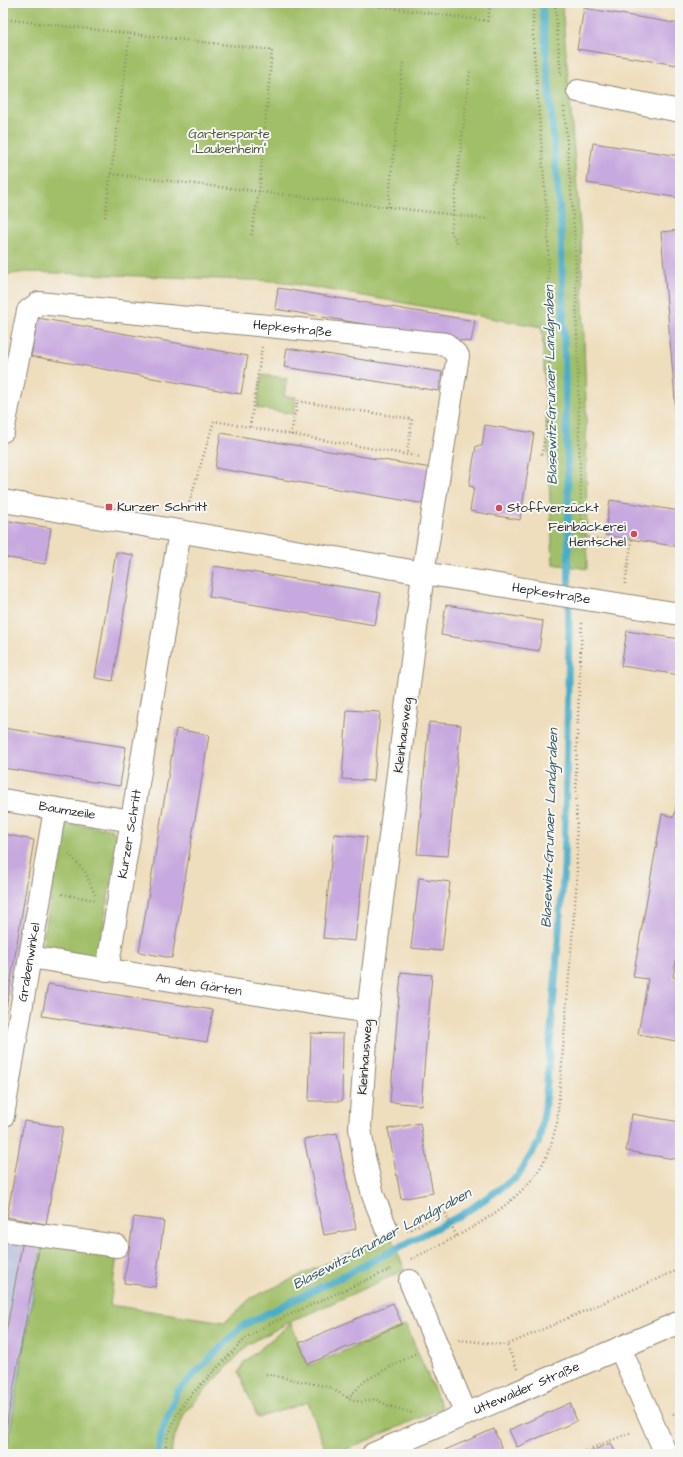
<svg xmlns="http://www.w3.org/2000/svg" width="683" height="1457" font-family="'Architects Daughter',sans-serif">
<style>
.industrial{fill:#bac4de}
.green{fill:#a0bf67;stroke:#667549}
.lines{fill:none;stroke-linecap:round;stroke-linejoin:round}
.stream{stroke:#48adc8;stroke-width:7}
.building{fill:#c8a9df}
.minor-casing{stroke:#8d8474;stroke-width:24}
.path{stroke:#8d8474;stroke-width:2.5;stroke-dasharray:1 3;stroke-linecap:butt}
.minor{stroke:#fff;stroke-width:22}
.poi-dot{fill:#d1495b;stroke:#f6f6f2;stroke-width:1.5}
.labels{text-anchor:middle;dominant-baseline:central;stroke-width:4;stroke-linejoin:round;paint-order:stroke}
.park-label{font-size:13px;fill:#4e573d;stroke:#f6f6f2}
.street-label{font-size:13px;fill:#2b2b2b;stroke:#f6f6f2}
.poi-label{font-size:13px;fill:#2b2b2b;stroke:#f6f6f2;text-anchor:start}
.water-label{font-size:14px;font-style:italic;fill:#355862;stroke:#f6f6f2}
</style>
<rect width="100%" height="100%" fill="#f6f6f2"/>
<filter id="ink" filterUnits="userSpaceOnUse"><feTurbulence type="fractalNoise" baseFrequency=".025" numOctaves="2"/><feDisplacementMap in="SourceGraphic" scale="8" xChannelSelector="R" yChannelSelector="G"/><feConvolveMatrix kernelMatrix="1 2 1 2 8 2 1 2 1" color-interpolation-filters="sRGB"/></filter>
<filter id="wash" filterUnits="userSpaceOnUse"><feTurbulence type="fractalNoise" baseFrequency=".012" numOctaves="4" result="noise"/><feDisplacementMap in="SourceGraphic" scale="16" xChannelSelector="R" yChannelSelector="G"/><feGaussianBlur stdDeviation="0.9" result="paint"/><feColorMatrix in="noise" values="0 0 0 0 0 0 0 0 0 0 0 0 0 0 0 0 0 1.4 0 .05"/><feComposite in="paint" operator="in"/></filter>
<g filter="url(#wash)">
<rect width="100%" height="100%" fill="#efdebd"/>
<path class="industrial" d="M3,1236L42,1243L6,1454H3Z"/>
<path class="green" d="M3,3H562L581,239L586,403L587,569L553,564L542,327L277,281L27,272L3,275Z
M262,375L287,378L284,396L296,397L294,414L257,408Z
M68,824L111,829L118,837L99,952L92,957L46,949L43,942L62,829Z
M390,1234L405,1270L286,1324L249,1344L185,1412L173,1441L171,1454H6L42,1243L117,1256L110,1305L225,1322L251,1298Z
M291,1323L308,1366L406,1325L442,1408L336,1454H327L308,1402L258,1418L239,1373L243,1363Z"/>
<g class="lines">
<path class="stream" d="M158,1454L161,1434L177,1392L242,1326L361,1267L463,1214L517,1177L539,1142L545,1107L564,867L569,636L568,489L561,227L542,3"/>
</g>
<g id="blocks">
<path class="building" d="M584,8L680,24V47L677,65L577,49Z
M593,143L680,156V198L587,183Z
M680,230V448H679L661,232Z
M278,288L475,321L471,342L275,309Z
M38,318L248,356L241,394L31,356Z
M287,348L442,372L439,391L284,367Z
M485,425L534,433L520,520L470,511L474,487L469,486L476,446H482Z
M221,433L431,468L425,504L215,468Z
M610,500L680,511V547L605,535Z
M3,520L51,528L45,564L3,557Z
M116,552L133,555L113,681L95,678Z
M214,566L381,593L375,625L209,597Z
M446,605L543,621L539,651L441,635Z
M627,631L680,639V675L621,666Z
M347,710L380,712L374,781L342,779Z
M429,722L461,725L448,856L417,854Z
M3,728L126,747L120,786L3,768Z
M176,729L209,735L172,958L139,952Z
M679,790L680,939L673,977L680,979V1016L676,1041L638,1034L648,979L633,977L662,814L674,817Z
M3,834L34,840L4,1022H3Z
M334,834L367,837L355,941L323,938Z
M419,878L450,882L442,951L411,948Z
M401,972L432,975L421,1105L390,1102Z
M48,984L213,1010L207,1042L42,1016Z
M311,1033L343,1034L342,1101H309Z
M632,1114L680,1122V1160L626,1151Z
M24,1121L63,1127L46,1224L7,1217Z
M420,1123L433,1193L401,1199L388,1129Z
M337,1133L356,1229L324,1235L304,1139Z
M134,1217L164,1221L155,1287L124,1283Z
M23,1240L40,1243L3,1445V1349Z
M393,1303L402,1324L308,1364L299,1343Z
M570,1403L577,1421L517,1447L509,1430Z
M494,1429L504,1454H446L445,1450Z
M611,1443L616,1454H584Z"/>
</g>
</g>
<g filter="url(#ink)">
<use href="#blocks" fill-opacity="0" stroke="#8d8474" stroke-width="1"/>
<g class="lines">
<defs>
<g id="minor">
<path d="M578,91L680,111"/>
<path id="s1" d="M3,431L28,311L39,303L446,344L458,356L423,573L368,1012L360,1127L364,1157L373,1195L386,1228"/>
<path id="s2" d="M3,501L423,573L680,614"/>
<path id="s3" d="M3,800L132,821"/>
<path id="s4" d="M30,957L368,1012"/>
<path id="s5" d="M107,970L180,531"/>
<path id="s6" d="M3,1116L55,809"/>
<path d="M3,1230L117,1246"/>
<path d="M410,1281L466,1414"/>
<path d="M620,1348L666,1454"/>
<path id="s7" d="M373,1454L680,1322"/>
</g>
</defs>
<use href="#minor" class="minor-casing"/>
<path class="path" d="M356,3L487,21L491,3
M533,3V38L548,230L550,410L541,457
M555,3L561,76
M3,19L272,50L259,192L251,237
M564,107L575,240L580,475L582,536L631,544
M111,174L489,219
M388,207L403,63
M105,217L130,33
M457,242L451,232L470,70
M296,412L297,401L412,419L407,454
M250,427L262,347
M291,435L295,412
M187,510L214,421L421,457
M625,584L632,539
M69,854L85,872L96,897
M62,894L96,900
M407,1231L445,1212L457,1237
M411,1259C453,1239 503,1215 533,1178C546,1163 552,1142 557,1123L577,878L576,764L582,621
M459,1340L507,1345
M517,1369L507,1345L680,1269
M266,1374L329,1387L348,1398L361,1402L375,1399L389,1406L413,1413
M348,1398L366,1380L418,1352
M673,1414L680,1411
M165,1454L167,1439L176,1416L187,1399L246,1338L269,1324L391,1269
M577,1454L632,1432"/>
<use href="#minor" class="minor"/>
</g>
</g>
<g class="poi-dot">
<rect x="105" y="503" width="8" height="8" rx="2"/>
<circle cx="499" cy="508" r="4"/>
<circle cx="634" cy="534" r="4"/>
</g>
<g class="labels">
<g class="park-label">
<text x="229" y="134">Gartensparte<tspan x="229" dy="15">„Laubenheim“</tspan></text>
</g>
<g class="street-label">
<text stroke="none"><textPath href="#s1" startOffset="391">Hepkestraße</textPath></text>
<text stroke="none"><textPath href="#s2" startOffset="556">Hepkestraße</textPath></text>
<text transform="translate(403 735) rotate(-83)">Kleinhausweg</text>
<text stroke="none"><textPath href="#s3" startOffset="65">Baumzeile</textPath></text>
<text stroke="none"><textPath href="#s5" startOffset="138">Kurzer Schritt</textPath></text>
<text stroke="none"><textPath href="#s6" startOffset="156">Grabenwinkel</textPath></text>
<text stroke="none"><textPath href="#s4" startOffset="171">An den Gärten</textPath></text>
<text transform="translate(365 1057) rotate(-86)">Kleinhausweg</text>
<text stroke="none"><textPath href="#s7" startOffset="167">Uttewalder Straße</textPath></text>
</g>
<g class="poi-label">
<text x="117" y="507">Kurzer Schritt</text>
<text x="507" y="508">Stoffverzückt</text>
<text x="626" y="527" text-anchor="end">Feinbäckerei<tspan x="626" dy="15">Hentschel</tspan></text>
</g>
<g class="water-label">
<text transform="translate(551 385) rotate(-91)">Blasewitz‐Grunaer Landgraben</text>
<text transform="translate(550 828) rotate(-88)">Blasewitz‐Grunaer Landgraben</text>
<text transform="translate(382 1239) rotate(-28)">Blasewitz‐Grunaer Landgraben</text>
</g>
</g>
<rect width="683" height="1457" fill="none" stroke="#f6f6f2" stroke-width="16"/>
</svg>
